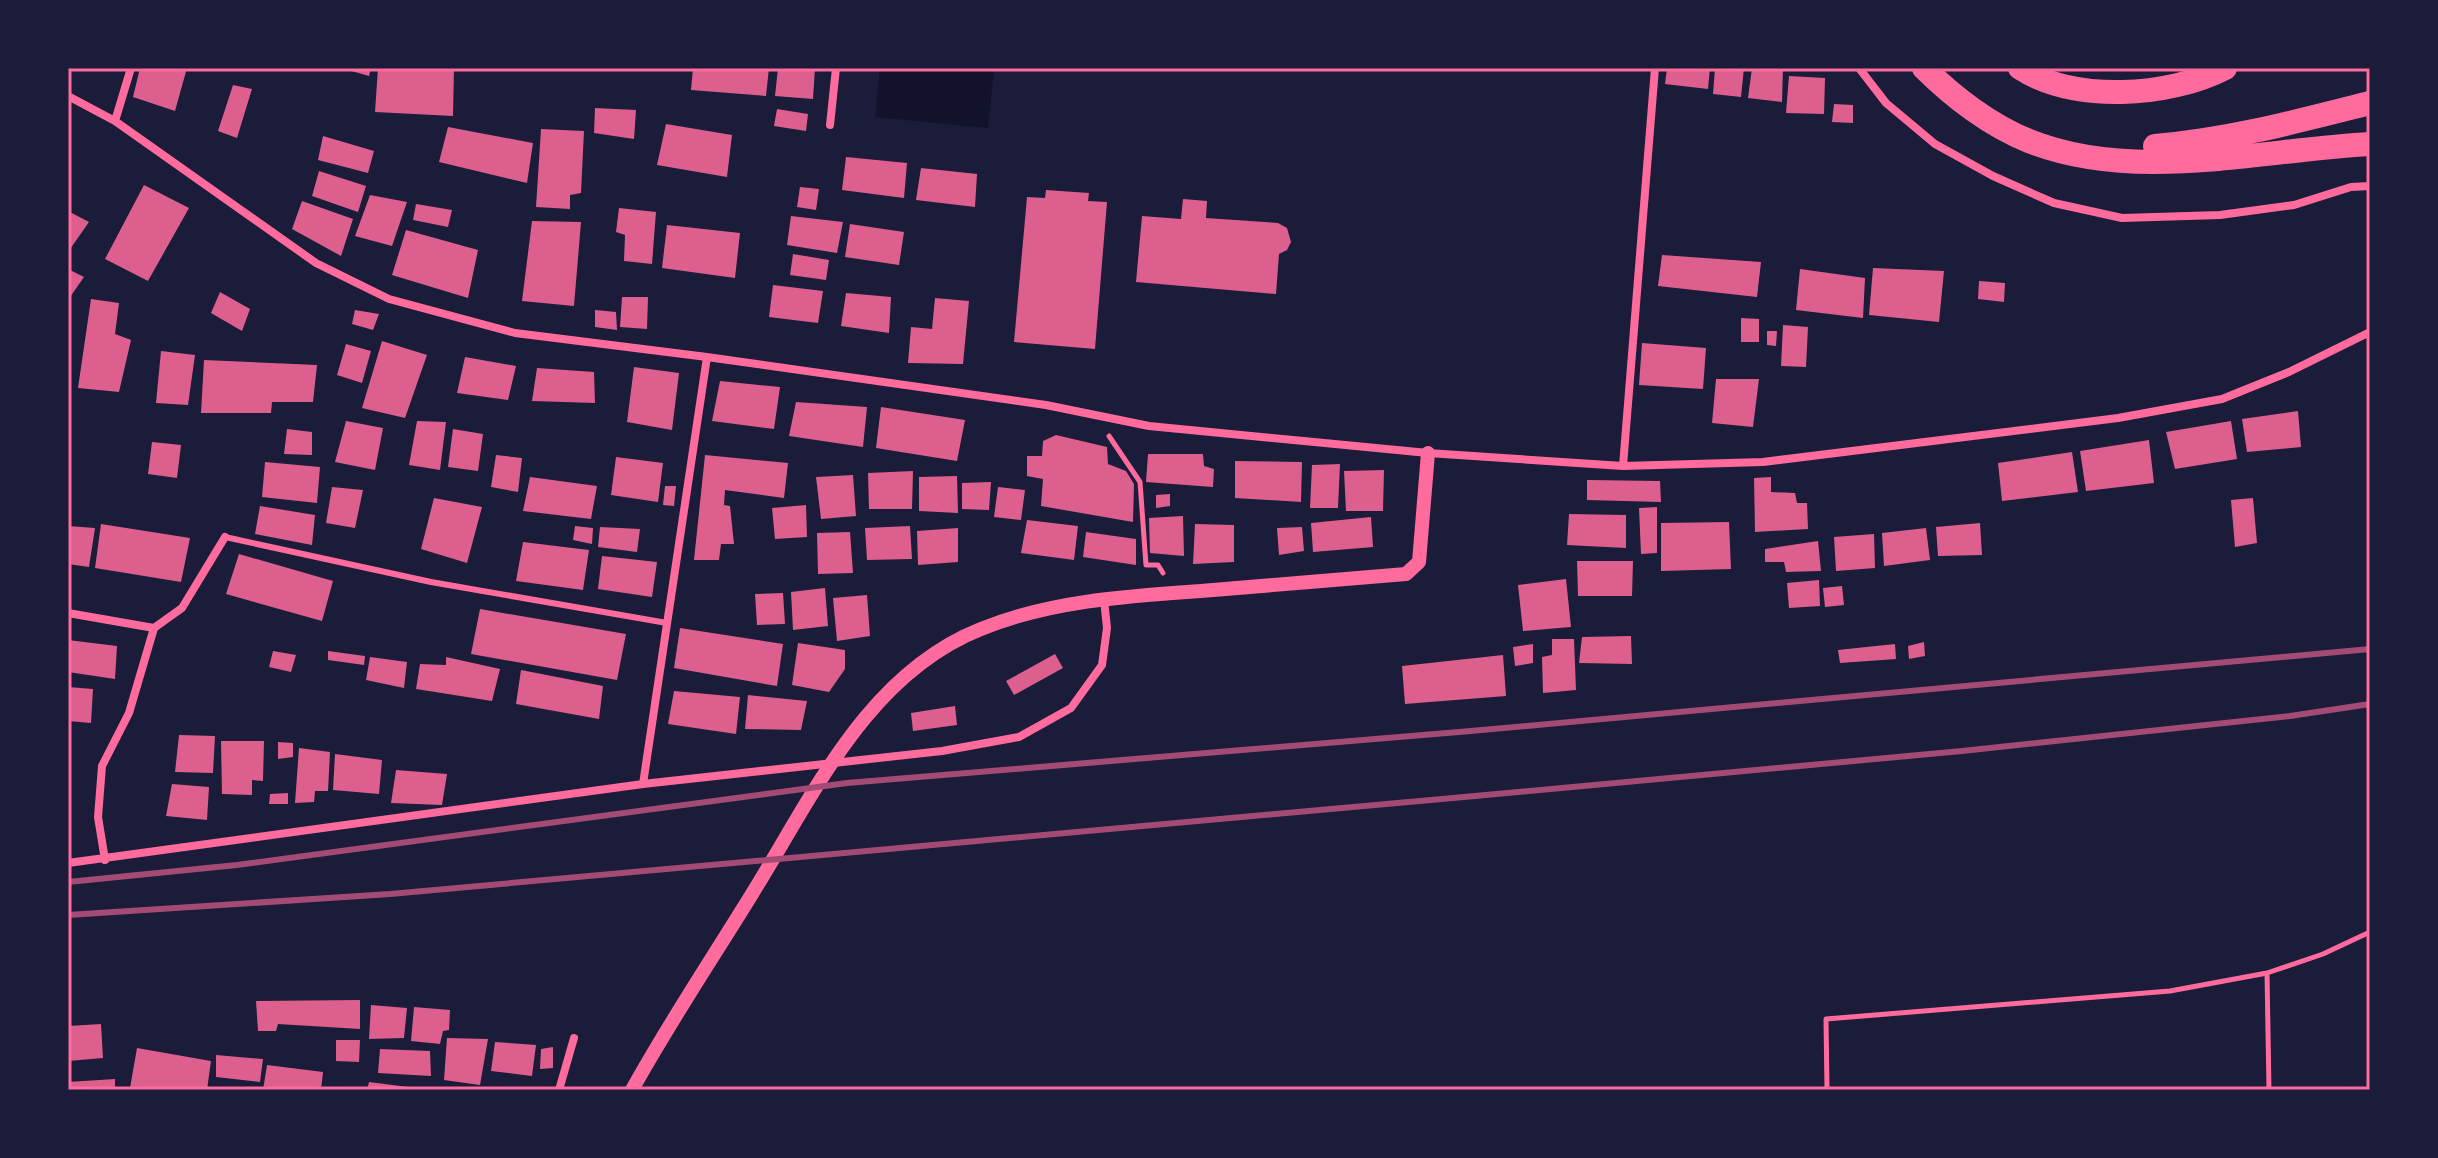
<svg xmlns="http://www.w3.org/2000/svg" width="2438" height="1158" font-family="Lato,sans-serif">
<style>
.water{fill:#12122b}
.building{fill:#dd5f8e}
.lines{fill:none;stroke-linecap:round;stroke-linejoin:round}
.path{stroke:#ff6b9d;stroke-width:5}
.service{stroke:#ff6b9d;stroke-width:6}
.minor{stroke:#ff6b9d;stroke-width:8}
.tertiary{stroke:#ff6b9d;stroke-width:14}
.motorway{stroke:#ff6b9d;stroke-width:24}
.rail{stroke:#a44b75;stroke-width:6}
.neatline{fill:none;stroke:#ff6b9d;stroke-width:3}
</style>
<rect width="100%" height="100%" fill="#1b1b3a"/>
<path class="water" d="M880,68H994L988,128L875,117Z"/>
<path class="building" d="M140,68H187L175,111L133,97Z
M341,68H371L369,76Z
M378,68H454L453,116L375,112Z
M693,68H769L766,96L691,90Z
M778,68H815L813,99L775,96Z
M1667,68H1710L1708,89L1665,84Z
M1715,68H1744L1741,97L1713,94Z
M1752,68H1783L1782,102L1748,98Z
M1789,76L1825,78L1824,114L1786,113Z
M233,85L252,89L237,138L218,131Z
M1834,104L1853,105V123L1832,122Z
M595,108L636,110L634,139L594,133Z
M777,109L808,114L806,131L774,126Z
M666,124L732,135L727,177L657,165Z
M448,127L533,143L527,183L439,162Z
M541,129L584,131L581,193L570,195V209L536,207Z
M323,136L374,151L368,173L318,160Z
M846,157L907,163L904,198L842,190Z
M921,168L977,174L975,207L916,200Z
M319,171L366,186L358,212L312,196Z
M144,185L189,208L148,281L105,259Z
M800,187L819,189L816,210L797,207Z
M1046,190L1089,193L1088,201L1107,202L1095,349L1014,342L1027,197L1045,198Z
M370,195L407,202L392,246L355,236Z
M1183,199L1207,201L1206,218L1278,223L1287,228L1291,242L1287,250L1279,254L1276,294L1136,282L1142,216L1181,219Z
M302,201L353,219L341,256L292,229Z
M416,204L452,210L448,227L413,220Z
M619,208L656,212L652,264L624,261L625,235L616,232Z
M68,211L89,222L68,252Z
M791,216L843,222L837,253L787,245Z
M532,221L581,222L574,306L522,301Z
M850,224L904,232L899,265L845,257Z
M667,225L740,233L735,278L662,268Z
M406,230L478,250L468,298L392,275Z
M793,254L829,260L826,280L790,275Z
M1662,255L1761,262L1757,297L1658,286Z
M1873,268L1944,271L1939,322L1869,315Z
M68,269L84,277L68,300Z
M1800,269L1865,278L1863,318L1796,310Z
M1979,281L2005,283L2004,302L1978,299Z
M773,285L823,291L818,323L769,317Z
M220,292L250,309L242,331L211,313Z
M846,293L891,297L889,333L841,326Z
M622,297H648L647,329L620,327Z
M935,298L969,301L963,364L908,363L911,327L932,329Z
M91,299L119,303L115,334L131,340L119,392L78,388Z
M355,310L379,314L373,330L352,324Z
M595,310L616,312L617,330L595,327Z
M1741,318L1759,319V342H1741Z
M1783,325L1808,327L1806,367L1781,366Z
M1767,331H1777L1776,346L1767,345Z
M382,341L427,355L405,418L362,408Z
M1642,343L1706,348L1703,389L1639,385Z
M346,344L371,351L362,383L337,375Z
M161,351L195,355L188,405L156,403Z
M465,357L516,366L508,400L457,393Z
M204,360L317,365L313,402H272L271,413H201Z
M634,367L679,373L672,430L627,422Z
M537,368L594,372L595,403L532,401Z
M1716,379H1759L1753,427L1712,423Z
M720,381L780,387L774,429L712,421Z
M796,402L867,407L863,447L789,436Z
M881,407L965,420L957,461L876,448Z
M2298,411L2301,447L2247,452L2242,419Z
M346,421L383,428L375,470L335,462Z
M417,421L446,422L440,470L409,465Z
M2231,421L2237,459L2175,469L2166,432Z
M287,429L312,432V455L284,454Z
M453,429L483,434L478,471L448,467Z
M1056,435L1107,447L1108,464L1126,471L1134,484L1133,522L1041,506L1043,479L1027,476V456H1042L1043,441Z
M2149,440L2154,483L2086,491L2080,451Z
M152,442L181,445L177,478L148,474Z
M2072,452L2078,492L2002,501L1998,463Z
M1148,454H1203L1204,466L1214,469L1213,487L1146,482Z
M496,455L522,458L518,492L491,487Z
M705,455L788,463L784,498L725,490L724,505L730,506L734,544H721L719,560H694Z
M616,457L663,463L658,502L611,495Z
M1235,461L1302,462L1301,502L1235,498Z
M265,462L320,467L317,503L262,497Z
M1340,464L1338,508H1310L1312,465Z
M1384,470L1383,511H1346L1344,471Z
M913,471L912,509H869L868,473Z
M853,475L856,516L821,519L816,477Z
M957,476L958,513L919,511V477Z
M530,477L597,486L591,519L523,511Z
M1771,477V492L1795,493L1797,503H1807L1808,529L1755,532L1754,478Z
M1587,480L1660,481L1661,502L1587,500Z
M991,482L989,510L962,509V483Z
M665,486H676L674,506L663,505Z
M332,487L363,490L355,528L326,523Z
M998,487L1025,490L1021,520L994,517Z
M1170,494V506L1156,508V495Z
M434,498L482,507L467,563L421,549Z
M2253,498L2257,543L2235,547L2231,500Z
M806,505L807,537L775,539L772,508Z
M260,506L315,515L312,545L255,534Z
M1657,507V553L1641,554L1639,508Z
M1569,514L1626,515V548L1567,545Z
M1183,516L1184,556L1150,553L1149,518Z
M1371,517L1373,547L1313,552L1311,523Z
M1027,520L1078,526L1074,560L1021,553Z
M1729,522L1731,569L1661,571V523Z
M1980,523L1982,555L1938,556L1936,527Z
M101,524L190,538L181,582L95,568Z
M1195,524L1234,525V562L1193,564Z
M68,526L95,528L89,567L68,564Z
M575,526L593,528L592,544L573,540Z
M910,526L912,559L867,560L865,528Z
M600,527L640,529L637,552L598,547Z
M1302,527L1304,551L1279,555L1277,528Z
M958,528V562L918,565L917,531Z
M1926,528L1930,560L1884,566L1882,533Z
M850,532L853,573L818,574L817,533Z
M1086,532L1136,539V565L1083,557Z
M1874,534L1875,568L1836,571L1834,537Z
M1818,541L1821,571L1786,572L1784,562H1765V549Z
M523,542L589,550L583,590L516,581Z
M239,554L333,581L322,621L226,594Z
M602,556L657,562L652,597L598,589Z
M1577,561H1633L1632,596H1578Z
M1566,579L1571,627L1523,631L1518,585Z
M1819,580L1820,606L1789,608L1787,583Z
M1842,586L1844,605L1825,607L1823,588Z
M825,588L828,626L793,630L791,592Z
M783,593L785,624L757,625L755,594Z
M867,595L870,636L837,641L833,598Z
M480,609L626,634L617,680L471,654Z
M680,628L783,644L777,686L674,668Z
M1631,636L1632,664L1579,663L1582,637Z
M1552,639H1574L1576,690L1543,693L1542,657L1552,655Z
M68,640L117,646L115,679L68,672Z
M1924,642L1925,656L1909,659L1908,646Z
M798,643L845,650V669L829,692L792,685Z
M1533,644V663L1515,666L1513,647Z
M1895,644L1896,659L1840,663L1838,650Z
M273,651L296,655L291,672L269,667Z
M328,651L365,656L364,665L328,660Z
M1055,654L1063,668L1014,695L1006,681Z
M1503,655L1506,696L1405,704L1402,666Z
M370,657L407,662L404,688L366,680Z
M446,657L500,669L492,701L416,689L420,664L446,665Z
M521,670L603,686L599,719L516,704Z
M68,687L93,689L91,723L68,721Z
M674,691L740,697L736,734L668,724Z
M748,695L807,701L801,730L745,729Z
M955,706L957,725L913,731L911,713Z
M179,735L215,736L213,773L175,772Z
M221,741H264L263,781L252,780V795L222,794Z
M278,742L293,743V757L278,759Z
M299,748L330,752L328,791H315L314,802L295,803Z
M335,754L382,760L379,794L333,790Z
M396,770L447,774L442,805L391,803Z
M172,784L209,787L207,820L166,816Z
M288,793V804H269L270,794Z
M360,1000V1029L278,1024L276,1031H258L256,1001Z
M371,1005L407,1008L404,1038L369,1039Z
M414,1007L450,1010L449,1030L443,1031L440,1044L411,1041Z
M101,1024L103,1058L68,1061V1026Z
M447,1038L488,1039L480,1085L444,1080Z
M336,1040H360L359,1062L336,1061Z
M495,1042L536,1045L532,1076L491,1071Z
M553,1047V1068L540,1069L541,1049Z
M137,1048L211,1061L207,1090L130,1088Z
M380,1049L430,1051L431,1076L378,1073Z
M216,1055L263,1059L260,1082L216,1077Z
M267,1065L323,1072L321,1090H263Z
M115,1079V1090H68V1082Z
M369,1082L416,1088V1090H367Z"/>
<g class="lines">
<path class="path" d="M1109,436L1140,482L1146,565H1158L1163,573
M2267,973L2269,1090
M1827,1090L1826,1019L2170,991L2267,973L2323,954L2370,932"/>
<path class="service" d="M225,537L431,582L667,623"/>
<path class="minor" d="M1859,68L1886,103L1935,144L1993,176L2054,203L2122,218L2220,215L2294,205L2351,187L2370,186
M68,96L115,121L316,263L389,299L515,333L707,357L1046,405L1149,426L1428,453L1623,466L1763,462L2118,418L2222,399L2289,372L2370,332
M115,121L131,68
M830,125L836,68
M1623,466L1655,68
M68,613L154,628
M643,784L707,357
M105,860L98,817L102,766L129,713L154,628L182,608L225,537
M68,863L643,784L942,751L1019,737L1071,708L1102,665L1107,628L1104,600
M559,1090L574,1038"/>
<path class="tertiary" d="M632,1090C669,1023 712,959 752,894C813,796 867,674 981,629C1049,601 1128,596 1201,591C1269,585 1338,580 1406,574L1419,562L1428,453"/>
<path class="motorway" d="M1924,68C1953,97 1991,126 2029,141C2133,183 2261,150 2370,144
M2020,68C2075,103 2169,97 2225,68
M2155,146C2228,140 2299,121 2370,103"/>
<path class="rail" d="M68,882L237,865L847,783L1471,731L2370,649
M68,915L390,894L1475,796L1962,751L2290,716L2370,704"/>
</g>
<rect width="2438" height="1158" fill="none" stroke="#1b1b3a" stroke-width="140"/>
<rect x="70" y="70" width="2298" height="1018" class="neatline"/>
</svg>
